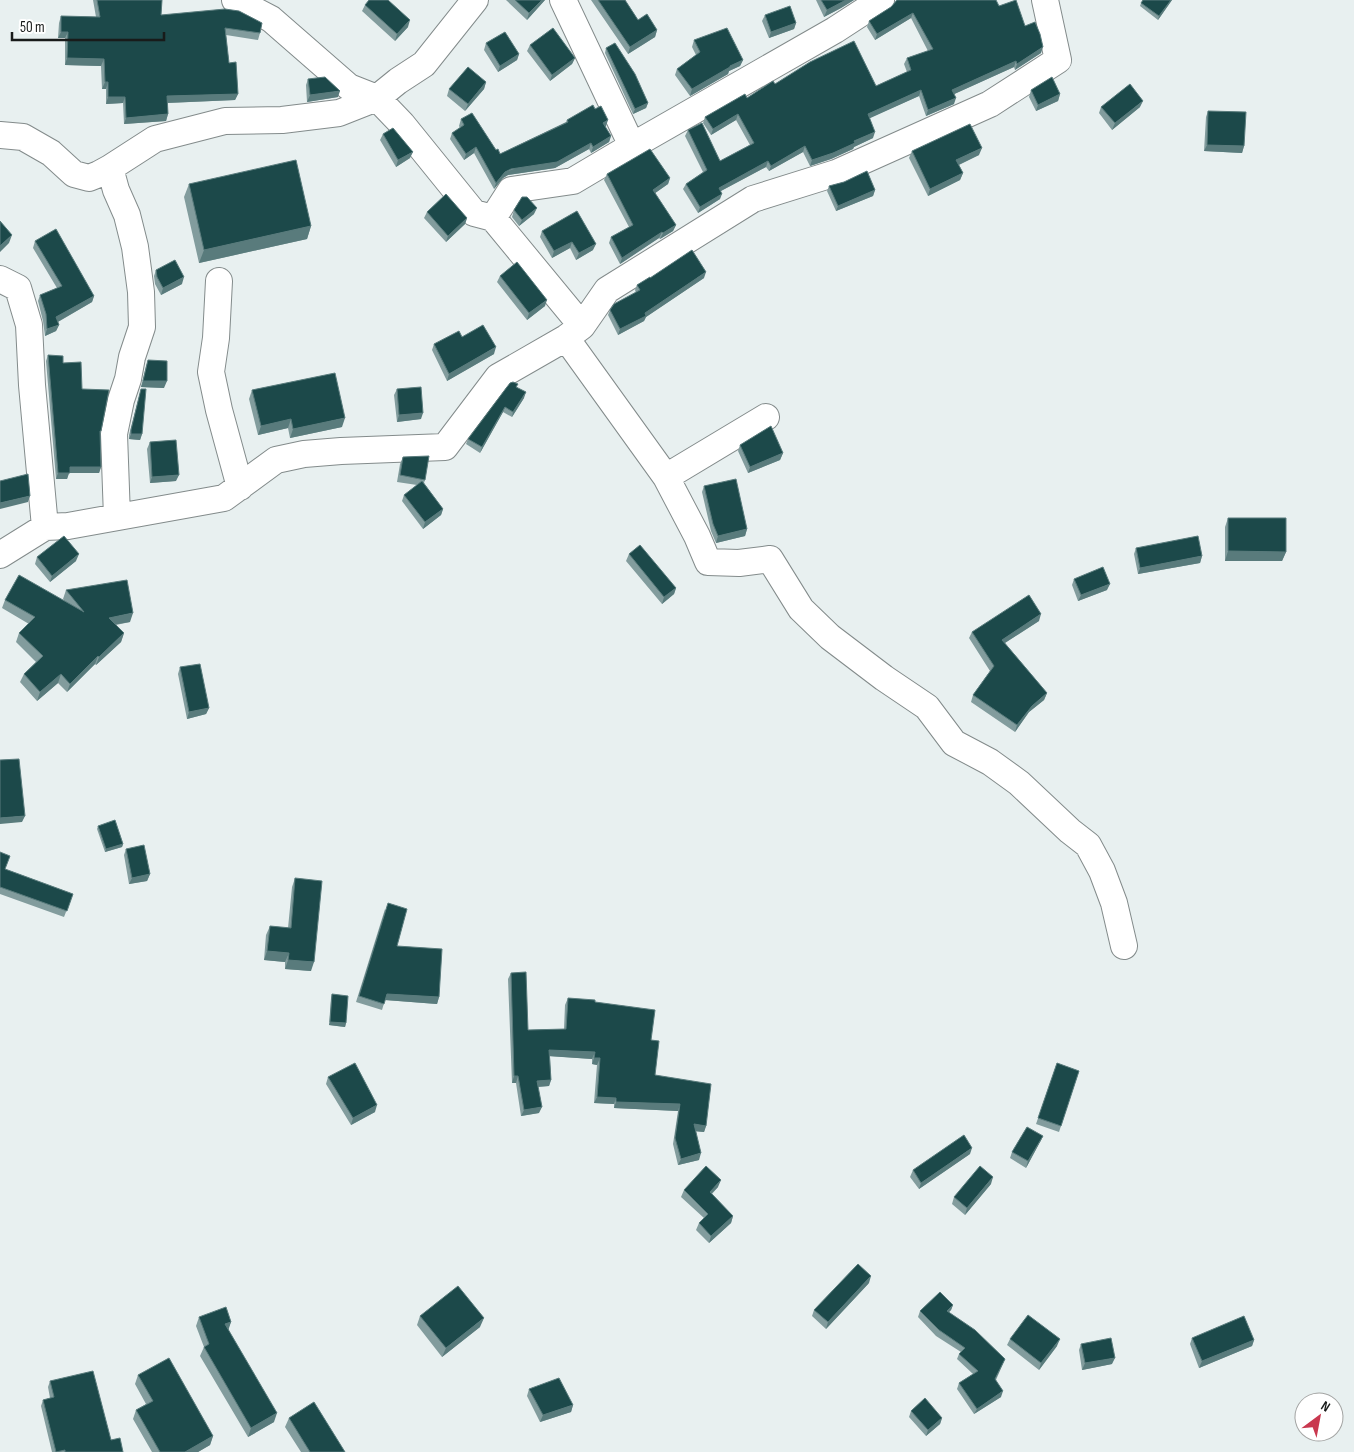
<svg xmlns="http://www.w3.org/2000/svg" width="1354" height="1452" font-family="'Sofia Sans Condensed',sans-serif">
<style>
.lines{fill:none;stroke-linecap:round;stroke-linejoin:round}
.minor-casing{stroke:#838b8b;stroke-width:28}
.minor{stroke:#fff;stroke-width:26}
.wall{fill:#829c9d}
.shaded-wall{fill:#597b7c}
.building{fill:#1c494a;stroke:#597b7c}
</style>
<rect width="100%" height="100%" fill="#e8f0f0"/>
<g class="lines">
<defs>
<path id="minor" d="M235,0L271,19L349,87L377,98L402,124L474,213L493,218
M563,0L632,146
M0,135L23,137L51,153L74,174L89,178L99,174L110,168L155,139L225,121L282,120L339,113L377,98L398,81L424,64L475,0
M110,168L116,190L127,215L135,247L141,292L142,327L132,357L128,379L121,400L114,434L117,517
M0,279L18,288L29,325L32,385L45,527
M219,281L216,338L211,372L219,410L240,487
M582,326L493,218L511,190L573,181L632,146L835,30L881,0
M566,338L666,477L697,536L708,562L739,563L770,559L801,609L830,637L884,678L927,707L954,743L990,762L1019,783L1070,831L1088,845L1102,871L1114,903L1124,946
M666,477L766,417
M0,555L45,527L68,526L224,498L276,460L304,454L341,451L445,447L498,377L566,338L582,326L607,290L753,199L836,173L990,104L1058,60L1045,0"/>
</defs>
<use href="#minor" class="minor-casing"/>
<use href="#minor" class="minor"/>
</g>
<path class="wall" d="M93,0H162L161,15L260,33L258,40L226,35L229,63L238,94L235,100L168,103V114L166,121L124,124L123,103L106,104V89H102L101,66L65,65V38H58L59,23L61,16L96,17Z
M506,0H545L527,20Z
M591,0H625L638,20L657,30L655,37L628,54Z
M816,0H854L841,8L824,17Z
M1172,0L1158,20L1140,6L1141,3Z
M365,5L408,27L395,41L362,11Z
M999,6L1025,26L1041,53L1015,70L1014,67L954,94V104L926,116L919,96L869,118L873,138L854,147L853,149L831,159L810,166L803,152L769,171L766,167L721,191L720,199L698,213L683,189L686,184L703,172L685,136L688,130L720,161L750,145L736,120L711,135L703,123L705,117L747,98L775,84L876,86L907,72L904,64L907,58L928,51L911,18L875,40L867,27L869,21L891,7Z
M765,15L796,23L794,29L769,38L762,21Z
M694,40L743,60L740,66L729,71L728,74L690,96L675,75L677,69L696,55L692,47Z
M486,43L519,54L517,60L498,72L484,50Z
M530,45L575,58L572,64L550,81L527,51Z
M606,48L648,103L646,108L633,114L605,53Z
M308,79L338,97L307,102L306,85Z
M486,82L484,89L465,111L447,96L449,89Z
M1031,90L1060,94L1058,101L1036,111L1029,97Z
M1101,107H1140L1112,130L1099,113Z
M1208,111L1244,146L1242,153L1204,151L1206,117Z
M461,119L500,154L566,122L567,120L606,126L605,127L611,136L609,142L591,153L589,149L555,168L508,175L503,178L494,189L474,153L464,160L450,139L452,133L460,128L459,126Z
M383,134L410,158L396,167L380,140Z
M912,151L979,155L959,165L963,173L960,180L928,196L909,158Z
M607,174L670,178L668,184L655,193L676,225L673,231L660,239L659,238L620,264L609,243L611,237L629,227L604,180Z
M844,182L875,190L873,196L836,211L827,191L829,186Z
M189,184L311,226L307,239L199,263L184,197Z
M514,210L534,214L519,226L512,217Z
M427,212L467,218L465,224L446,242L424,218Z
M542,231L593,250L576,260L570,248L552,258L540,237Z
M35,241L94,296L92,302L58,322L59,325L56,331L45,336L43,321L38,301L40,295L57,288L33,248Z
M156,270L182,284L161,295L155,284L154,276Z
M500,276L545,306L527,320L497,282Z
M650,278H704L646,317L644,321L618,335L608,315L610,310L636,293L635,290L637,285Z
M434,344L494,354L447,381L432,350Z
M48,355L63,363L82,389L101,431L100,434L101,467L99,473H69L67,479H56L46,361Z
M148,360L164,388L141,387L146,366Z
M517,387L524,398L512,417L503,412L480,453L466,444L468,439Z
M141,389L142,434L140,440L129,439V435Z
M397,389L421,419L397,422L394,395Z
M252,390L342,427L290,438L288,428L258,435L249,399Z
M150,442L176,481L150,483L147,449Z
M740,445L783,453L780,460L748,473L738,451Z
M403,457L425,480L424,483L443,509L441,515L423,529L402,501L404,495L417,485L397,482L400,464Z
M704,486L747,529L745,536L716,543L711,531L702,492Z
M1228,518L1286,552L1282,561H1225V527Z
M1136,548L1202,556L1200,563L1138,574L1134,554Z
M629,554L676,588L674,594L662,604L626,561Z
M37,557L76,561L50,582L35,564Z
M1074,579L1107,590L1078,601L1072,585Z
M66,590L130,622L116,625L124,633L121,642L96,665L95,664L67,692L58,683L37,701L20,682L24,674L36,662L16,642L19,633L29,624L2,608L5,600L65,602L63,599Z
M1039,621L1005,643L1047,693L1044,700L1029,712L1015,732L971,702L973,695L990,671L969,638L972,632Z
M180,667L209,708L206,714L187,719L178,674Z
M98,826L123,844L122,847L105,852L97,829Z
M126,849L150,874L147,881L129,884L124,855Z
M0,852L5,869L73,894L64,917L0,894Z
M295,878L311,971L285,969V962L264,960L266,935L270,926L288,928L292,887Z
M385,909L397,946L439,997L437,1004L385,1000L382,1010L356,1002Z
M511,973L528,1030L564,1029L565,1005L568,998L595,1002L651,1040L655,1075L706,1126L704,1132L696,1131L699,1160L678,1165L673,1144L678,1111L614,1108V1104L594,1103L597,1065L592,1064V1059L550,1056L551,1080L549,1086L538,1087L539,1113L521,1116L516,1083H512L508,979Z
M332,994L346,1023L345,1027L329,1025L331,998Z
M1057,1063L1079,1071L1059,1132L1036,1124Z
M328,1077L375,1112L351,1125L326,1084Z
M1043,1136L1040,1142L1026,1168L1010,1158L1012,1152Z
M970,1154L919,1189L910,1177L913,1170Z
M991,1184L965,1215L952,1204L954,1197Z
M718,1187L712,1194L733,1216L731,1223L709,1243L696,1230L699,1223L704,1218L681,1197L684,1190Z
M869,1283L826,1329L812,1316L814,1310Z
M953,1305L951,1310L949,1312L1005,1359L996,1380L1001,1397L974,1414L957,1389L959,1383L973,1374L957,1359L959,1354L961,1352L936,1336L918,1317L920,1311Z
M420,1316L480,1327L442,1357L417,1325Z
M199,1317L231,1322L228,1329L274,1422L248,1437L200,1356L204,1347L196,1326Z
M1192,1338L1254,1340L1252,1346L1199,1368L1190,1344Z
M1010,1339L1057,1346L1039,1370L1007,1345Z
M1081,1344L1112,1364L1082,1370L1079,1350Z
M138,1375L213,1436L210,1445L198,1452H152L133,1419L136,1410L146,1404L135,1384Z
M50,1381L111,1440L123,1452H52L41,1406L43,1400L50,1398L48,1387Z
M529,1389L573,1405L571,1412L540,1422L527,1396Z
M911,1411L942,1418L940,1424L926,1436L909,1417Z
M289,1418L345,1452H301L285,1427Z"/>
<path class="shaded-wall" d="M542,0H545L527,20L529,13Z
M846,0H854L841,8L824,17L827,10Z
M1171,0H1172L1158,20L1159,16Z
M913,13L911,18L875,40L877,34Z
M410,20L408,27L395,41L397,34Z
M796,23L794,29L769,38L771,32Z
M657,30L655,37L628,54L630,47Z
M61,32H68L65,38H58Z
M1043,47L1041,53L1015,70L1017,64Z
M519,54L517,60L498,72L500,66Z
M67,58L104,59L101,66L65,65Z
M575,58L572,64L550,81L552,75Z
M743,60L740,66L729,71L728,74L690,96L692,89L730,66Z
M1016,61L1014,67L950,96L952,90Z
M105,82H108L106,89H102Z
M486,82L484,89L465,111L468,104Z
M921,90L919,96L866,120L868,114Z
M340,91L338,97L307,102L310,95Z
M238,94L235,100L165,103L167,96Z
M1060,94L1058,101L1036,111L1038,105Z
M108,97H125L123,103L106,104Z
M956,98L954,104L926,116L928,110Z
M1143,101L1140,107L1112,130L1115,123Z
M648,103L646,108L633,114L635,109Z
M168,114L166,121L124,124L126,118Z
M738,114L736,120L711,135L713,129Z
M608,120L606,126L601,129L603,123Z
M875,132L873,138L854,147L853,149L831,159L810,166L812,160Z
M611,136L609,142L591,153L593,147Z
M591,143L589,149L555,168L508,175L503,178L494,189L496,183L505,172Z
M1207,145L1244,146L1242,153L1204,151Z
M805,146L803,152L769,171L771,166Z
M476,147L474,153L464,160L466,154Z
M982,148L979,155L954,167L956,160Z
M413,152L410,158L396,167L398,160Z
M768,161L766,167L717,193L719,188Z
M963,173L960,180L928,196L930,189Z
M670,178L668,184L651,196L653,190Z
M875,190L873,196L836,211L838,206Z
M722,194L720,199L698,213L700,207Z
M537,208L534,214L519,226L522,220Z
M467,218L465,224L446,242L448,236Z
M676,225L673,231L660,239L663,233Z
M311,226L307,239L199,263L204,250Z
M662,232L659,238L620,264L622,258Z
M12,235L9,243L0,252V246Z
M572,242L570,248L552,258L554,251Z
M596,244L593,250L576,260L579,253Z
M706,272L704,278L646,317L644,321L618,335L620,329Z
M184,277L182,284L161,295L163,288Z
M94,296L92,302L54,324L56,317Z
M547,300L545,306L527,320L529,313Z
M59,325L56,331L45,336L47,329Z
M496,347L494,354L447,381L449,374Z
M143,381H167L164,388L141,387Z
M526,392L524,398L512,417L513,412Z
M505,407L503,412L480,453L482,447Z
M423,413L421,419L397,422L399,415Z
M345,418L342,427L290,438L293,429Z
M291,419L288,428L258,435L261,426Z
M131,434H142L140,440L129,439Z
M783,453L780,460L748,473L750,467Z
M70,467H101L99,473H69L67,479H56L58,473Z
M179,475L176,481L150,483L152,477Z
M30,496L28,502L0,509V503Z
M443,509L441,515L423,529L425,522Z
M747,529L745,536L716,543L718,536Z
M1228,551L1286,552L1282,561H1225Z
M79,554L76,561L50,582L52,576Z
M1202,556L1200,563L1138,574L1140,568Z
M1110,584L1107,590L1078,601L1081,595Z
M676,588L674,594L662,604L664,597Z
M133,613L130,622L106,626L109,618Z
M1041,614L1039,621L1000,646L1002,640Z
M124,633L121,642L96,665L99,657Z
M98,656L95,664L67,692L70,684Z
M61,674L58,683L37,701L40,692Z
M1047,693L1044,700L1029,712L1015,732L1017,725L1032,706Z
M209,708L206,714L187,719L189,712Z
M25,816L22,822L0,824V818Z
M123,844L122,847L105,852L106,849Z
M150,874L147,881L129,884L132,878Z
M267,951L289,953L285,962L264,960Z
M288,960L314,962L311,971L285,969Z
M387,994L439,997L437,1004L385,1000Z
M330,1022L346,1023L345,1027L329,1025Z
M549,1050L595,1052L592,1059L547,1056Z
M594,1058H600L597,1065L592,1064Z
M514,1076H518L516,1083H512Z
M551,1080L549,1086L535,1087L537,1081Z
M597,1097L616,1098L614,1104L594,1103Z
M616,1102L680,1104L678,1111L614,1108Z
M377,1105L375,1112L351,1125L353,1118Z
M542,1107L539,1113L521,1116L524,1110Z
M694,1124L706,1126L704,1132L692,1131Z
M1043,1136L1040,1142L1026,1168L1028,1161Z
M972,1148L970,1154L919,1189L921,1183Z
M701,1153L699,1160L678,1165L681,1159Z
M993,1177L991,1184L965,1215L967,1208Z
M721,1180L718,1187L707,1198L710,1192Z
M733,1216L731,1223L709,1243L711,1236Z
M871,1276L869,1283L826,1329L828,1322Z
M953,1305L951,1310L945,1316L947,1311Z
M484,1318L480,1327L442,1357L446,1348Z
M231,1322L228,1331L225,1324Z
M1060,1339L1057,1346L1039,1370L1041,1363Z
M1254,1340L1252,1346L1199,1368L1202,1361Z
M1115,1358L1112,1364L1082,1370L1085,1363Z
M1003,1391L1001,1397L974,1414L977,1409Z
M573,1405L571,1412L540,1422L543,1415Z
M277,1413L274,1422L248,1437L251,1428Z
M942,1418L940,1424L926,1436L928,1430Z
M213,1436L210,1445L198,1452H185Z"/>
<path class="building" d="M97,0H162L161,15L225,9L239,11L262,23L260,33L225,28L229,63L236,62L238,94L167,96L168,114L126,118L125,97H108V82H105L104,59L67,58L68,32H61V16L100,17Z
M369,0H388L410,20L397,34L365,5Z
M515,0H542L529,13Z
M598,0H625L638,20L647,14L657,30L630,47Z
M821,0H846L827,10Z
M897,0H996L999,6L1016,0L1025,26L1035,22L1040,34L1043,47L1017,64L1016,61L952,90L956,98L928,110L921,90L868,114L875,132L854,141L855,143L833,153L812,160L805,146L771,166L768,161L719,188L722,194L700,207L686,184L707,170L688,130L702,123L720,161L754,143L738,114L713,129L705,117L745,94L747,98L773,81L775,84L810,62L854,41L876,86L911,70L907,58L933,49L913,13L877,34L869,21L891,7Z
M1143,0H1171L1159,16L1141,3Z
M790,6L796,23L771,32L765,15Z
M553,28L575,58L552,75L530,45Z
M727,28L743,60L730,66V67L692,89L677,69L700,52L694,40Z
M505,32L519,54L500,66L486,43Z
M615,43L635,74L648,103L635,109L606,48Z
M468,67L486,82L468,104L449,89Z
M325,77L340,91L310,95L308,79Z
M1052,77L1060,94L1038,105L1031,90Z
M1130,84L1143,101L1115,123L1101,107Z
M593,105L595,109L601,106L608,120L603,123L611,136L593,147L591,143L557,162L511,169L505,172L496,183L476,147L466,154L452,133L464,125L461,119L472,113L496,150L498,149L500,154L568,122L567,120Z
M1208,111L1246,112L1244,146L1207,145Z
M970,124L982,148L956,160L963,173L930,189L912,151Z
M393,128L413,152L398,160L383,134Z
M650,149L670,178L653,190L676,225L663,233L662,232L622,258L611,237L633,225L607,174Z
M296,160L311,226L204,250L189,184Z
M867,171L875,190L838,206L829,186L844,182Z
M446,194L467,218L448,236L427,212Z
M522,197H527L537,208L522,220L514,210Z
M577,211L596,244L579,253L572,242L554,251L542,231Z
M0,221L12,235L0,246Z
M56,229L94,296L56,317L59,325L47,329L46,314L40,295L62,286L35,241Z
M692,250L706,272L645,313L646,316L620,329L610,310L614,304L640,290L637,285L650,277V278Z
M175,260L184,277L163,288L157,277L156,270Z
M517,262L547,300L529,313L500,276Z
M483,325L496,347L449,374L434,344L459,331L462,337Z
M48,355L63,356V363L81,362L82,389L109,390L101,431H100L101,467H70V473H58Z
M148,360L167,361V381H143Z
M335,373L345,418L293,429L291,419L261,426L252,390Z
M513,382L518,384L516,387L526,392L513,412L505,407L482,447L468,439L510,383Z
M421,387L423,413L399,415L397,389Z
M141,389H146L142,434H131V430Z
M771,426L783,453L750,467L740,445Z
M176,440L179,475L152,477L150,442Z
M429,456L425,480L400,475L403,457Z
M28,474L30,496L0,503V481Z
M736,479L747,529L718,536L713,524L704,486Z
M422,481L443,509L425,522L404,495Z
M1228,518H1286V552L1228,551Z
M64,536L79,554L52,576L37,557Z
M1198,536L1202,556L1140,568L1136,548Z
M640,545L676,588L664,597L629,554Z
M1103,567L1110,584L1081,595L1074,579Z
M19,575L84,612L66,590L127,580L133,613L109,618L124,633L99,657L98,656L70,684L61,674L40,692L24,674L43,656L19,633L35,617L5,600Z
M1029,595L1041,614L1002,640L1047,693L1032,706L1017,725L973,695L994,666L972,632Z
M200,664L209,708L189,712L180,667Z
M19,759L25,816L0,818V760Z
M115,820L123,844L106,849L98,826Z
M144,845L150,874L132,878L126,849Z
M0,852L10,856L5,869L73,894L67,911L0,887Z
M295,878L322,881L314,962L288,960L289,953L267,951L270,926L291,928Z
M388,903L407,909L397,946L442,949L439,997L387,994L384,1004L359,996Z
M526,972L528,1030L566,1029L568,998L595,1000V1002L655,1010L651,1040L659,1041L655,1075L711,1084L706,1126L694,1124L701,1153L681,1159L675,1138L680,1104L616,1102V1098L597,1097L600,1058H594L595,1052L549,1050L551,1080L537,1081L542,1107L524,1110L518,1076H514L511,973Z
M332,994L348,996L346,1023L330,1022Z
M355,1063L377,1105L353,1118L328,1077Z
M1057,1063L1079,1071L1061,1126L1038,1118Z
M1027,1127L1043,1136L1028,1161L1012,1152Z
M964,1135L972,1148L921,1183L913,1170Z
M706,1166L721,1180L710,1192L733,1216L711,1236L699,1223L708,1214L684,1190Z
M980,1166L993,1177L967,1208L954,1197Z
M858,1264L871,1276L828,1322L814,1310Z
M458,1286L484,1318L446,1348L420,1316Z
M940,1292L953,1305L947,1311L975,1330L1005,1359L995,1379L1003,1391L977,1409L959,1383L978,1371L959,1354L965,1348L939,1330L920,1311Z
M226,1307L231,1322L225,1324L277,1413L251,1428L204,1347L209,1344L199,1317Z
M1028,1315L1060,1339L1041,1363L1010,1339Z
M1244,1316L1254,1340L1202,1361L1192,1338Z
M1111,1338L1115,1358L1085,1363L1081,1344Z
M169,1358L213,1436L185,1452H160L136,1410L153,1401L138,1375Z
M93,1371L111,1440L120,1438L123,1452H65V1450L56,1452L43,1400L54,1397L50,1381Z
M559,1378L573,1405L543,1415L529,1389Z
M925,1398L942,1418L928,1430L911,1411Z
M314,1402L345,1452H310L289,1418Z"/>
<g transform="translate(1319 1417) rotate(32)"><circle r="24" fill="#ffffff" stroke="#a3a4a3"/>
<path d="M0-4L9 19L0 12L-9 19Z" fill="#c9384f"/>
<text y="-8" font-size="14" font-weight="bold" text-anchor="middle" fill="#181b1a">N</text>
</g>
<path d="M12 32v8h152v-8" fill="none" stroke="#181b1a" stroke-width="2.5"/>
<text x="20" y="32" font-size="15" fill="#181b1a" stroke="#ffffff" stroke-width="4" paint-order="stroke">50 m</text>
</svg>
